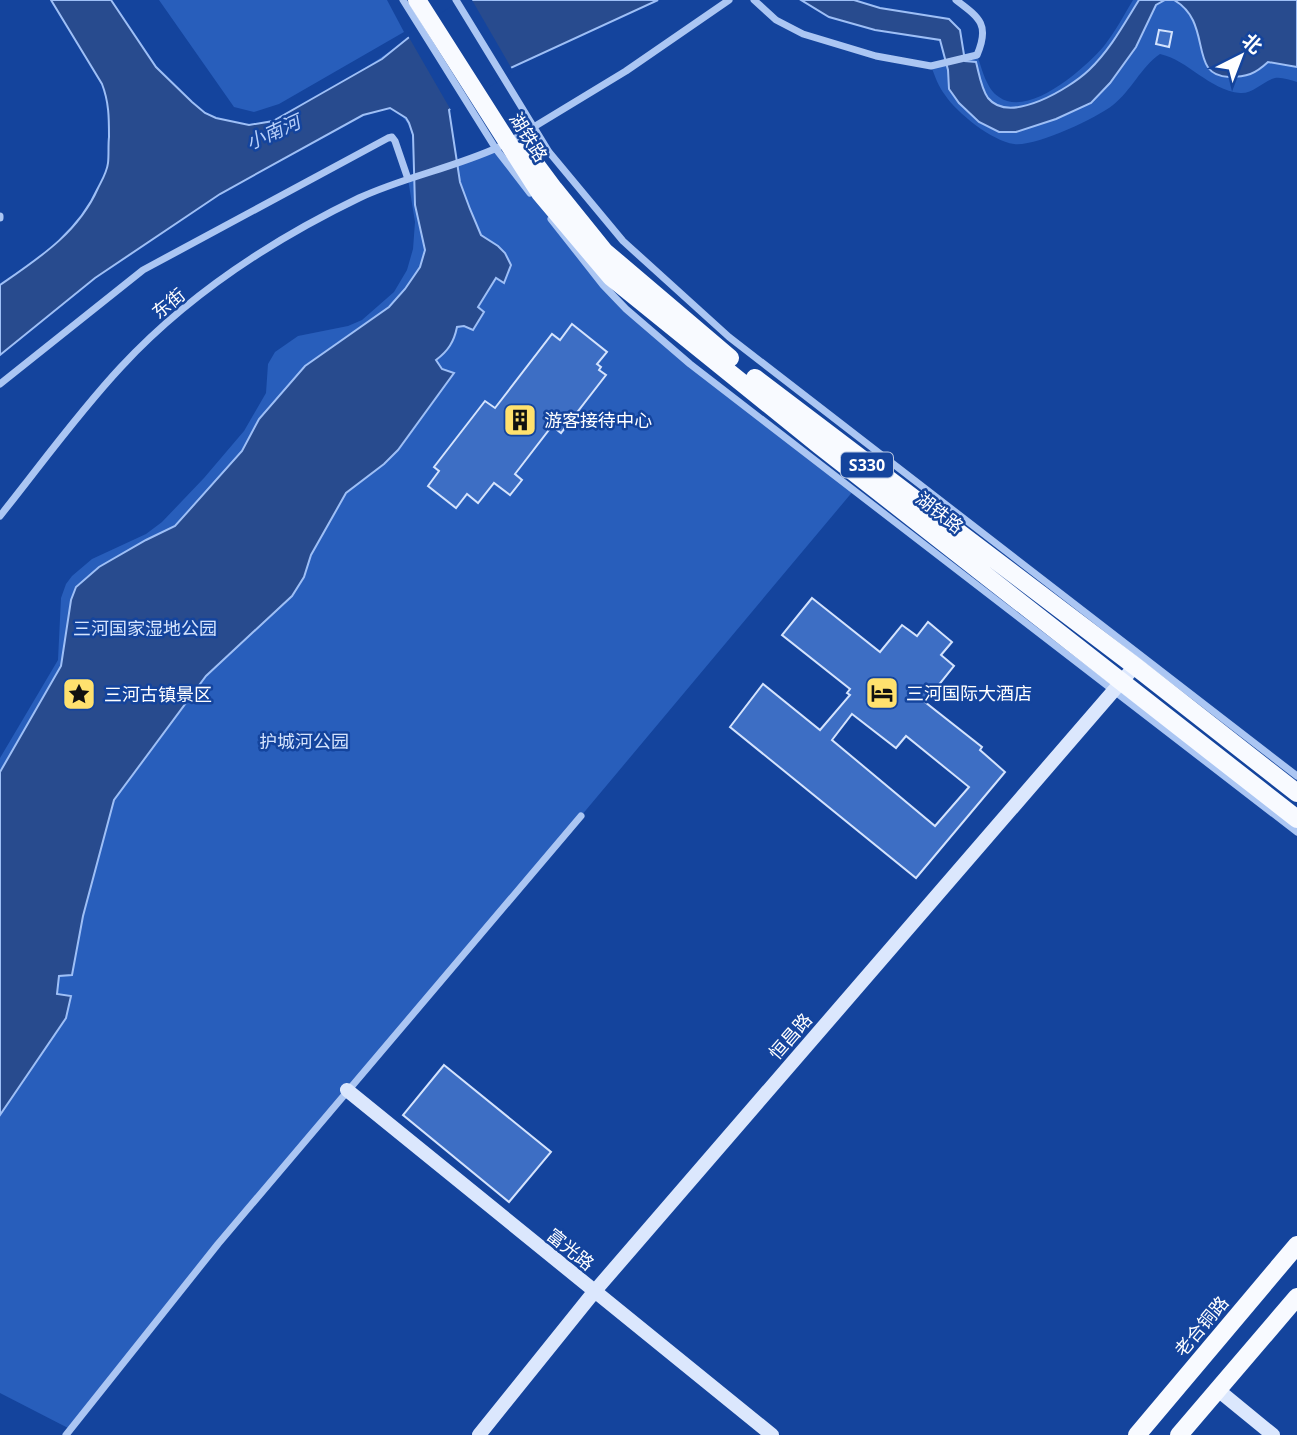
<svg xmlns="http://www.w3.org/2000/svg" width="1297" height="1435" font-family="'Noto Sans','Noto Sans SC',sans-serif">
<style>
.green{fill:#285ebb}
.water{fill:#284b8e;stroke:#9ebff6;stroke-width:2}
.pier{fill:#14449d}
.building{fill:#3d6ec4;stroke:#d4e3fd;stroke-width:2;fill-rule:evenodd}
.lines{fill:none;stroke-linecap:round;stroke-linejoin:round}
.street{stroke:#abc6f3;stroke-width:7}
.secondary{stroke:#dbe7fd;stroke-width:14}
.primary{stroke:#f8faff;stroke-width:18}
.labels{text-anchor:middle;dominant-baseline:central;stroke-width:5;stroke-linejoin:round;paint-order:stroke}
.shield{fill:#14449d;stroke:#b8c7e2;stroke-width:2}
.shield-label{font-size:16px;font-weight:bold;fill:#fff}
.street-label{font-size:18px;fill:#fff;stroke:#14449d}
.poi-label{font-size:18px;fill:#fff;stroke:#14449d;text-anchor:start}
.park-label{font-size:18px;fill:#d4e3fd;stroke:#14449d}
.water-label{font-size:19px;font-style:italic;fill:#b8d0fa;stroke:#14449d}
</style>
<rect width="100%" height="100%" fill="#14449d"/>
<path class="green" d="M51,0H111C145,50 197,144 270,122C286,117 303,105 317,96C349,78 380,60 408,38L658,0L506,70L449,109L457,164L496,149L626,309L854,490L581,816L347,1090L70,1429L0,1393V758L58,660L61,598L66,584L72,576L92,559L146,534L162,522L204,478L244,431L266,393L268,364L275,352L298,336L348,326L362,320L394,292L407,270L413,249L415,222L408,179L414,177C413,148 420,124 390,108L363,115L220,194L95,278L0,355V285C39,258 78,233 98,188C102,180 107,172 108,163C109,155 108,145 109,137C109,118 109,102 102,84Z
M159,0H387L404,32L279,104L254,112L234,107Z
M1133,0H1297V82C1290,80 1282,77 1275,78C1263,81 1253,94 1240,93C1209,90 1188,60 1160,54C1141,67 1131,91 1113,105C1095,119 1035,147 1014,144C992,141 957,113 945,95C938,86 935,76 931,66L977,55C982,68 986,89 999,97C1029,119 1086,67 1104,46C1115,32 1124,15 1133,0Z"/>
<path class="water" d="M51,0H111L156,67L192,102L205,113L216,118L249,125L273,121L317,96L382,59L408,38L468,0H658L506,70L449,110L460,182L470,209L481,235L498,246L505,253L511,265L504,283L496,278L478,307L484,312L473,330L464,326L457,327C454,342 448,351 436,360L442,369L454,373L398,450L384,464L346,493L311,555L304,577L292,596L206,676L114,800L83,916L72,975L59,976L57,994L71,996L66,1018L0,1115V772L61,666L71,600L76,587L99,567L146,540L175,526L242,451L259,419L305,366L389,307L405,289L420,267L425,250L415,205L413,135L409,123L406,118L390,108L363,115L220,194L95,278L0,355V285C39,258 78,233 98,188C102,180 107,172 108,163C109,155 108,145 109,137C109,118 109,102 102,84Z
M801,0H854L880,8L949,19L960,30L965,61L976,62C979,73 981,88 988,98C1010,125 1070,88 1089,70C1110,50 1124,24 1139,0H1297V67L1268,62C1255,74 1247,77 1229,77C1187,76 1214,23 1174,0H1165L1156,5L1136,47L1110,83L1091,103L1056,119L1016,132H999L979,122L959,103L949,89L948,70L940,40L875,30L829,17Z"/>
<path class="pier" d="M462,0H472L513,71L452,112L407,34Z"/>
<path class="building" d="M1159,30L1172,32L1169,47L1156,44Z
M572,324L607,352L597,364L601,367L599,370L606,375L561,433L552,426L515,474L522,480L510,495L494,483L478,503L467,494L456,508L428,486L439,471L434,467L485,401L495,408L552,334L560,340Z
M812,598L880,652L902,625L917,636L928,622L952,642L941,655L954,666L925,702L982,747L980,750L1005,772L916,878L730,727L763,684L820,730L850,695L847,693L850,689L782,635ZM852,714L896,748L906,736L969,787L935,826L832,740Z
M444,1065L551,1152L509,1202L403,1115Z"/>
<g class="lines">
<path class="street" d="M403,0L496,149L530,193
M456,0L549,152L623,241L729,337L1297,776
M754,0L776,20L803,34L876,56L931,66L977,55C990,25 980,18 956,0
M509,142L626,71L729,0
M0,216V218
M551,219L603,285L626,309L690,364L1297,832
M0,384L143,270L388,138L392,137L395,141L408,179
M0,516C40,466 78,413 121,367C187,296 272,240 359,198C404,177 453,168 499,147
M66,1435L218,1244L581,816"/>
<path class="secondary" d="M347,1090L772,1435
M1218,1390L1273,1435
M479,1435L594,1292L1135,666"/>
<path class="primary" d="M417,0L540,193L611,277L819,445L1297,819
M525,150L554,189L604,251L730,358
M755,378L1135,666L1297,793
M1137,1435L1297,1245
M1179,1435L1297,1297"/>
</g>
<defs>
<symbol id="building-square" viewBox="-11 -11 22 22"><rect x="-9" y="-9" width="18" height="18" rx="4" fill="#ffe16e" stroke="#14449d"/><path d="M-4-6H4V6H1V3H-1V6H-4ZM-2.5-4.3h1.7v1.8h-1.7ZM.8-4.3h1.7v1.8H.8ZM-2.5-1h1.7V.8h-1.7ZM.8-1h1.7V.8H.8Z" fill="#111"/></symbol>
<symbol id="hotel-square" viewBox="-11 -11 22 22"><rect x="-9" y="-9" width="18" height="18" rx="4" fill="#ffe16e" stroke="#14449d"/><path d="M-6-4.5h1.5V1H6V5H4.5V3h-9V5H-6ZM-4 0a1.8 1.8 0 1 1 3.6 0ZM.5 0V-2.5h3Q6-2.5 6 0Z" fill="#111"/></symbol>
<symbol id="sight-square" viewBox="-11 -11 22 22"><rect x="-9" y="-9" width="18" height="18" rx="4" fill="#ffe16e" stroke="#14449d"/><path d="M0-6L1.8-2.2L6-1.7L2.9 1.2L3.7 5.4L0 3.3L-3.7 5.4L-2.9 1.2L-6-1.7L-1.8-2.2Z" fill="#111"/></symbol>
</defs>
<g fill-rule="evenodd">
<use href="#building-square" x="501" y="401" width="38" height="38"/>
<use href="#hotel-square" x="863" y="674" width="38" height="38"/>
<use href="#sight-square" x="60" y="675" width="38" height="38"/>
</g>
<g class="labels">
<rect class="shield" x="841" y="452.5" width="52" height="25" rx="5"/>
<g class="shield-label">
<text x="867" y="465">S330</text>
</g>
<g class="street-label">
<text transform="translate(529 137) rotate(58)">湖铁路</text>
<text transform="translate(168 303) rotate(-39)">东街</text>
<text transform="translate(940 512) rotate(38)">湖铁路</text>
<text transform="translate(790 1036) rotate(-49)">恒昌路</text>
<text transform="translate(571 1249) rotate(39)">富光路</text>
<text transform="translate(1201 1326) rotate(-50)">老合铜路</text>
</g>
<g class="poi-label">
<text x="544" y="420">游客接待中心</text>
<text x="906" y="693">三河国际大酒店</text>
<text x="104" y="694">三河古镇景区</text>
</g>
<g class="park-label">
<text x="145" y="628">三河国家湿地公园</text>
<text x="304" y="741">护城河公园</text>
</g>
<g class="water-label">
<text transform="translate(273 132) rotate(-24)">小南河</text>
</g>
</g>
<g transform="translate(1241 56) rotate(42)" stroke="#14449d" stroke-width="5" paint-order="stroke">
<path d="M0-5L12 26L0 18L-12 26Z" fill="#ffffff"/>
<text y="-10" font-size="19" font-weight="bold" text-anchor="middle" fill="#ffffff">北</text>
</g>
</svg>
